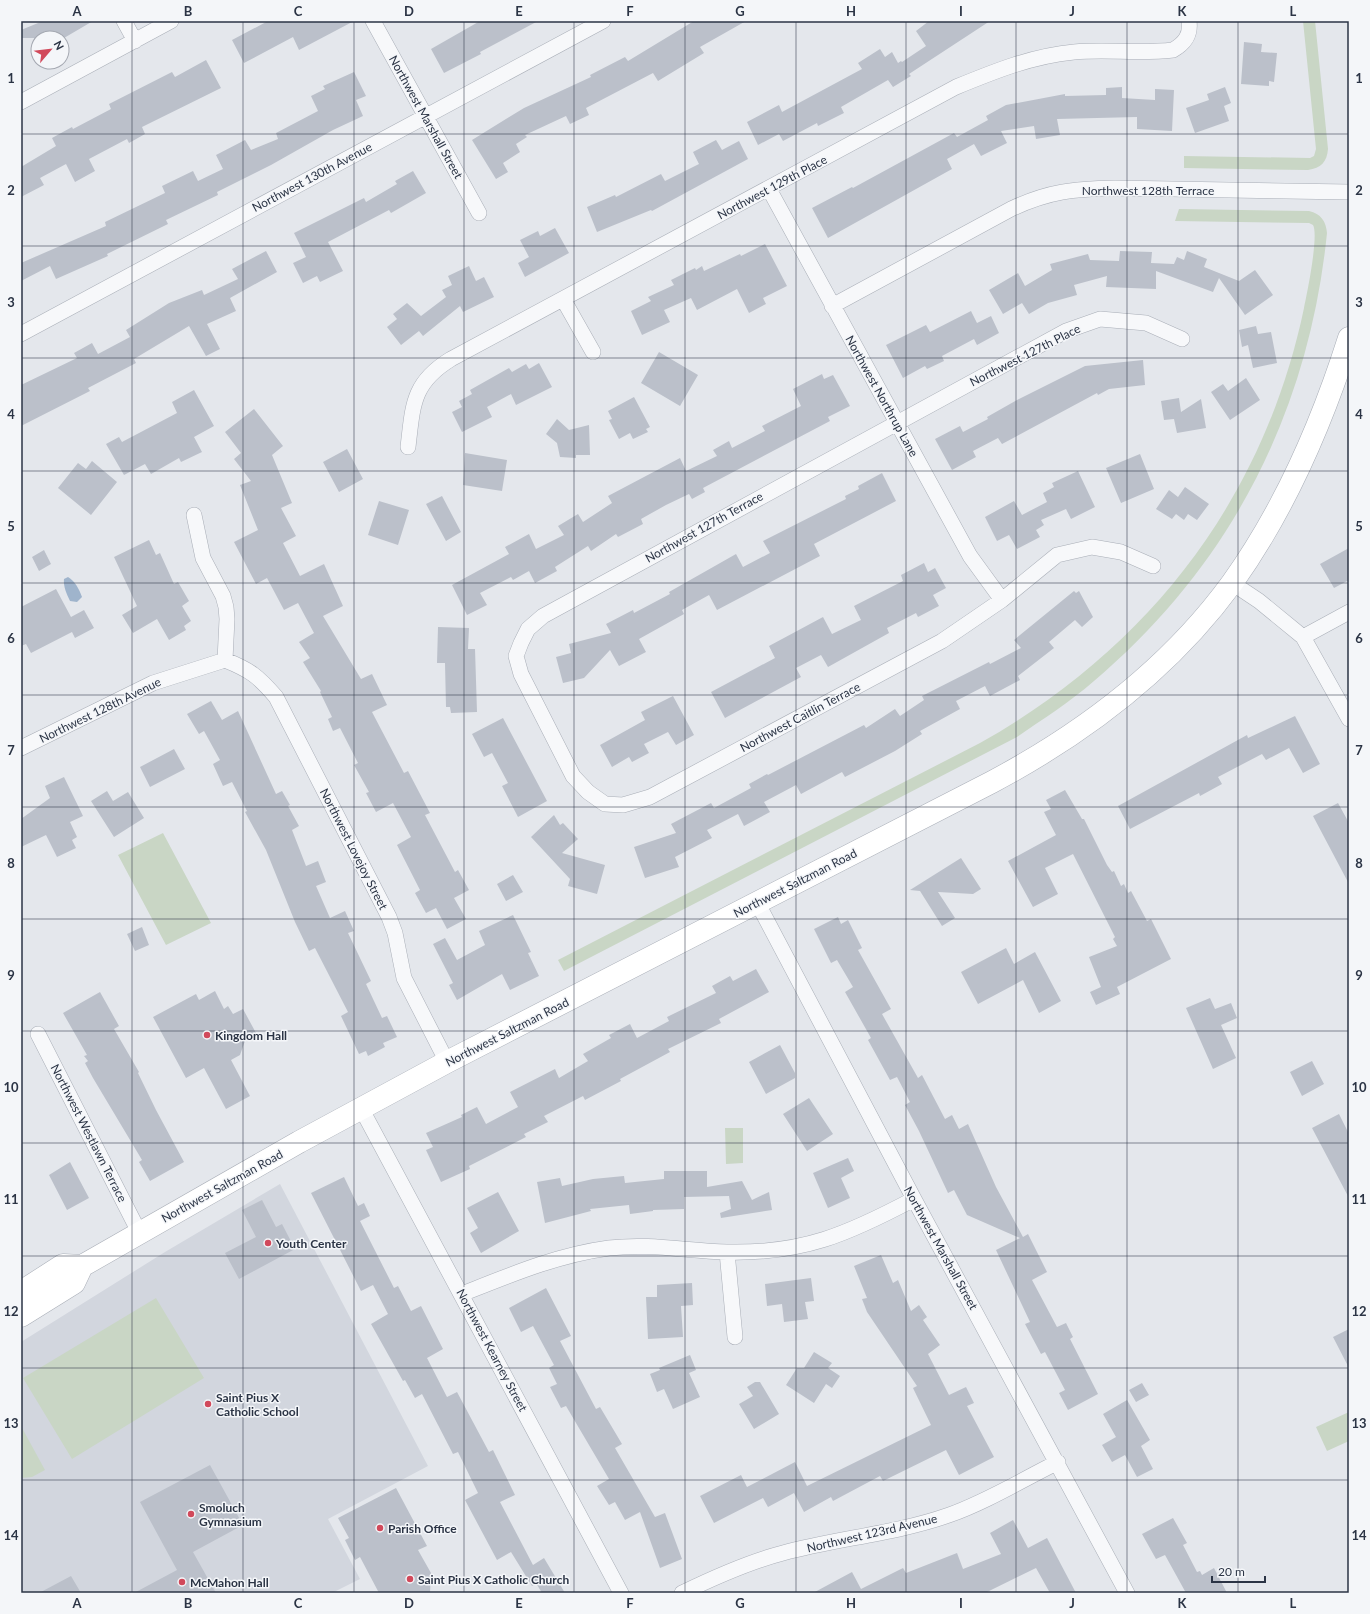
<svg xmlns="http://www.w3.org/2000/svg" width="1370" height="1614" font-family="Lato,sans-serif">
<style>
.built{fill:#d2d6de}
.green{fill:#c9d6c5}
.water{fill:#9fb4cc}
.building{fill:#bbc0ca}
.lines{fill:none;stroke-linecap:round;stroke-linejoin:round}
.street-casing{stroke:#a9aeb7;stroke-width:16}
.secondary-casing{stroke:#a9aeb7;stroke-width:23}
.street{stroke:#f7f8fa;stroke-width:15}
.secondary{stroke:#fff;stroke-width:22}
.grid{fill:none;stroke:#2b3445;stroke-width:1;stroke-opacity:0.55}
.poi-dot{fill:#d1495b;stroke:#f4f6f9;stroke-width:1.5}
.labels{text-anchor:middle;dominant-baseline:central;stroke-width:3;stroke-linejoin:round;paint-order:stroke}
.street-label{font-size:12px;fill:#2b3445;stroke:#f4f6f9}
.poi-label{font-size:12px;font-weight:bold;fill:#2b3445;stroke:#f4f6f9;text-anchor:start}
.neatline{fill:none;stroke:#2b3445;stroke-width:1.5}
.grid-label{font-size:13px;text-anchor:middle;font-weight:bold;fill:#2b3445}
</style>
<rect width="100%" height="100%" fill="#e4e7ec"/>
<path class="built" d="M280,1184L428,1466L328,1519L360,1579L332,1593H21V1342L165,1252Z"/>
<path class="green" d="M1303,21H1315L1328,149C1327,162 1321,168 1308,170L1184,168V156L1310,158L1314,156L1316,149Z
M1179,209L1309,211C1321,214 1326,221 1327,233C1309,411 1231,565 1094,681C1070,702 1043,719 1017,737L564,971L558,960L980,743C1149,648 1264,499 1304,308C1307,294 1319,235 1313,225L1309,223L1175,221Z
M163,833L211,923L166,945L118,855Z
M725,1128H743V1163L726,1164Z
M156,1298L204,1378L72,1459L23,1378Z
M1349,1412V1441L1327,1451L1316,1427Z
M21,1426L45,1470L32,1477L21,1478Z"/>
<path class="water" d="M68,577C75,581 79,589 82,597L77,602L70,601C67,595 63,586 64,579Z"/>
<path class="building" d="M43,21H93L64,38H21V30Z
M268,21H354L299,50L293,37L244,63L232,40Z
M480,21H538L480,52L481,54L444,73L431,49Z
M694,21H746L700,47L704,53L658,81L653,73L586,108L589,115L570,124L566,116L525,135L527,137L516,144L520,152L503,163L508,172L496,179L472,140L524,108L591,77L590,75L625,57L628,61Z
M929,21H990L909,74L911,76L893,87L888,80L841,107L844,113L818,126L817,123L783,141L779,134L758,145L747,122L779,105L782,112L862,69L858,63L880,49L885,57L892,52L898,63L901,61L902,62L926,46L916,31Z
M1244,42L1262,44L1261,52L1277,53L1274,82L1269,81V86L1241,84Z
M206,60L221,88L142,127L145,134L129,143L127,139L89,159L95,171L75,182L66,164L40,178L44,185L21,197V167L56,146L52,138L72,127L73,129L111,109L109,104L172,72L175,77Z
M354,72L366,96L356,100L363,116L333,130L271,165L217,192L218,195L166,220L168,224L107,254L108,256L56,279L50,266L21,281V263L106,226L105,222L165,193L162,186L193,171L198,181L223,169L216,155L245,140L251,150L278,139L276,133L318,111L311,96L325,89L323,86Z
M1122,87V98L1155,100V89L1174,90L1172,131L1137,129V117L1057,119L1060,135L1036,139L1034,126L1001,131L1007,143L981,156L974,144L947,159L952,169L828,238L812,208L852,187L853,188L954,133L957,137L988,120L986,116L1006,105L1065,94V96L1106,95V88Z
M1225,87L1231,103L1224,106L1229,121L1195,133L1186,108L1209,100L1207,94Z
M716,140L722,150L739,141L748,159L652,211L651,210L597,232L587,207L615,195L616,197L661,174L665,181L699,164L693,152Z
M413,171L426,193L391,213L389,210L328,242L343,271L320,282L317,276L303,283L293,263L306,257L294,233L364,198L366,202L397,184L395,181Z
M555,228L569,253L525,277L518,263L529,257L520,240L538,231L540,236Z
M765,244L787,286L763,298L766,304L749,313L737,289L697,310L691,298L664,310L670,322L642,335L631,311L651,301L648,297L674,285L671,280L695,268L696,270L702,266L704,271L740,254L741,256Z
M266,251L277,272L230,298L236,311L207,324L220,349L206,356L189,326L134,359L136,363L88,388L90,391L21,426V385L77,358L74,353L92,343L98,354L130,337L126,330L169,303L202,290L204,295L238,279L232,269Z
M1120,251L1152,252L1151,263L1174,264L1177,257L1184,260L1187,251L1207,259L1204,267L1239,281L1255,270L1273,295L1245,315L1219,278L1213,292L1156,271V289L1106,287L1107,276L1074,285L1077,295L1048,303L1029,314L1022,303L1003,314L989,290L1018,273L1025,286L1052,270L1050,264L1088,254L1090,260L1119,261Z
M469,266L476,281L484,277L494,297L463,312L460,306L423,336L419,331L401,345L387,327L397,319L393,314L407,303L421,316L446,297L442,290L452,285L448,276Z
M971,311L977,323L991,316L999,333L977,345L974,339L942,356L944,361L927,369L925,366L903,378L886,345L926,325L930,332Z
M1256,326L1258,334L1271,332L1277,363L1253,368L1248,345L1242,347L1239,330Z
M659,352L698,375L680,406L641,383Z
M1143,360L1145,385L1109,389L1098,395L1097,393L1002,444L998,438L973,451L976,457L952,470L935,439L960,426L963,432L988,419L987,417L1017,400L1085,366Z
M539,363L552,387L516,405L511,394L487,407L492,417L462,432L452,412L462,407L459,401L472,394L470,390L509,368L512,372L526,364L529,369Z
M822,374L824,379L833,375L850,406L828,417L830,421L703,488L705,492L692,499L689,494L666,505L641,519L643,524L618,537L616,534L591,551L588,546L555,567L557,571L535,583L529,571L513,580L511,577L480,593L487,605L467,615L452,585L509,554L505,547L529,534L536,549L564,535L558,526L578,514L583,522L612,503L608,496L680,458L686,471L717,456L713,450L729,441L732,448L765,431L762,426L801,406L793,389Z
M1246,378L1260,400L1230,420L1211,392L1223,384L1228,391Z
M194,390L214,426L194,437L202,452L181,462L179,458L151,474L145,464L124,475L106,444L119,437L122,442L177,413L172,402Z
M634,397L650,427L646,429L648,432L633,439L630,433L619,439L609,420L612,419L608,411Z
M1179,398L1181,412L1201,399L1206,428L1177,433L1174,419L1164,420L1161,401Z
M254,409L283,446L272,455L292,503L281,508L296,536L283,543L300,576L324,564L343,606L323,616L361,679L372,674L387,705L372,712L404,773L408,771L430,813L425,815L455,872L458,870L469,890L454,898L466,919L447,929L436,908L426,913L415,893L420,890L397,845L411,837L393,803L376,812L366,793L369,792L354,765L358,763L340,728L333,731L328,719L332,717L320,692L321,691L303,662L310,658L299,642L314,633L298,603L284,610L267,578L256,584L234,542L258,530L240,485L251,481L234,459L241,453L225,432Z
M557,419L569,430L589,425L590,455H576V458L560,457L557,443L546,434Z
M347,449L363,479L339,492L323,462Z
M465,453L507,460L502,491L463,485Z
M1140,454L1154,489L1121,503L1106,468Z
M92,461L117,482L91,515L58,488L78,463L86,469Z
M1078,471L1095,507L1071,519L1066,509L1041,520L1044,525L1036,530L1040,537L1017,549L1009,535L997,541L985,517L1014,501L1022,515L1047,502L1043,493L1054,487L1052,483Z
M882,473L896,501L814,544L820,556L717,610L709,595L682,610L684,614L639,639L646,652L619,666L610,650L584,678L563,683L556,657L571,653L569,644L611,633L606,624L633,610L634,613L670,594L669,592L736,554L743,567L770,553L763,541L846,499L845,496L859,489L858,486Z
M1185,487L1209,504L1197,520L1188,514L1184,520L1176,514L1172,519L1156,509L1169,490L1178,497Z
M442,496L461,532L446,541L426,504Z
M379,501L409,510L398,545L368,535Z
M149,540L156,555L160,553L174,584L178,582L189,601L182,606L191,621L184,626L186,630L169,640L157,619L133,633L122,615L137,606L114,557Z
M1349,548V580L1334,588L1320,564Z
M44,550L51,564L39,571L32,557Z
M924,563L928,572L935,568L946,588L933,595L939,606L918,617L916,613L887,628L889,633L828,667L821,655L796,668L801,677L725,718L711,692L775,658L769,646L823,617L832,634L861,620L854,606L903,581L901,575Z
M56,589L71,617L84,610L94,628L75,638L72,632L31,653L26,644L21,646V607Z
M1074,591L1076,593L1079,591L1093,617L1082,627L1075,620L1049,642L1054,648L1018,676L1020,680L990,696L985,686L956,701L960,709L920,731L922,734L895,751L845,777L842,772L801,794L796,785L764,802L770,812L744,826L738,814L707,830L712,838L675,857L679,867L645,878L634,847L676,833L671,824L711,803L714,808L751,788L749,784L767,774L768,775L864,725L866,728L895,709L900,716L924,700L922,696L989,662L990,664L1021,648L1014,640Z
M438,627L469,628L468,649H475L477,712L451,713L450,707H446L445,663H437Z
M673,696L694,735L676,745L668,732L644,744L649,753L632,762L629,757L612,767L600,745L645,720L641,712Z
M211,701L222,720L238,711L276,794L282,791L290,805L288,806L299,826L292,830L306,866L318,861L326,882L316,886L330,918L345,911L354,931L348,933L371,981L366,984L382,1018L387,1016L397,1037L383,1043L385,1047L368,1056L366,1051L359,1054L341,1016L348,1012L315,948L309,951L295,922L266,850L245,812L247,811L232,782L223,786L213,764L220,760L204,731L199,734L187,714Z
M1295,716L1320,764L1303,773L1289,748L1266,760L1262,754L1218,777L1222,784L1200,796L1199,793L1130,829L1118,806L1247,735L1248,738Z
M503,718L547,801L518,817L502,786L508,783L492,753L484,757L472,734Z
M174,749L185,769L150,787L140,767Z
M64,777L83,816L70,822L77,837L72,840L76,848L57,857L46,835L21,847V819L50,798L45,786Z
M1065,790L1082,819H1084L1107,865L1112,872L1114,871L1121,886L1124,884L1128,893L1131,891L1147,921L1151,919L1171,959L1117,987L1120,994L1096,1005L1090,992L1101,987L1089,957L1117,946L1113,939L1115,937L1073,854L1045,868L1058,894L1033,907L1008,861L1056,835L1044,812L1051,809L1046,800Z
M107,791L113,801L128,792L144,818L114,837L91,801Z
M1338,803L1349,823V884L1313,816Z
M554,815L560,825L563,823L578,839L562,853L605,865L597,894L568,886L570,879L531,837Z
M961,858L981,889L973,894L938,892L955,918L942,926L920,891L910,890Z
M513,875L523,892L506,901L497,884Z
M513,915L531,952L528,953L539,976L510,990L502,974L457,1000L449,985L453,983L433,944L445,938L457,960L485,945L479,931Z
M838,917L841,924L848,920L862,948L858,950L891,1009L882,1014L918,1078L922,1075L945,1119L952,1115L959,1129L968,1124L996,1187L1023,1237L1028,1234L1047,1272L1032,1280L1057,1327L1066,1323L1073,1337L1070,1339L1098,1394L1068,1410L1059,1393L1065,1390L1045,1352L1041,1354L1025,1324L1030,1322L996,1250L1020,1238L967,1215L954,1190L948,1193L919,1131L905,1105L910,1102L897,1077L890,1080L868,1040L871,1038L845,992L853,987L837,960L831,963L814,929Z
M142,927L149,945L135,951L127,934Z
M1006,948L1014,964L1035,952L1061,1001L1039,1013L1023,980L978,1004L961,972Z
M756,969L769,992L719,1019L721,1023L668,1049L670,1052L620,1079L621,1081L585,1100L583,1096L544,1116L548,1122L524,1134L526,1137L469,1166L470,1169L441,1182L426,1150L433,1147L426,1133L462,1117L461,1115L477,1107L486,1124L518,1107L510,1092L555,1069L559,1078L588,1061L583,1054L611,1038L609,1035L630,1024L637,1038L669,1021L667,1017L716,993L712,986L730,976L733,981Z
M215,991L224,1009L228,1006L233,1014L243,1009L256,1033L246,1038L240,1055L231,1060L250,1096L226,1109L204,1068L186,1078L153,1017L196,994L199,1000Z
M100,992L119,1026L114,1029L139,1072L138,1073L156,1110L184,1162L150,1181L139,1162L142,1160L93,1078L85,1063L88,1061L84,1056L87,1055L63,1013Z
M1210,998L1215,1009L1231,1003L1237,1018L1221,1025L1236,1058L1213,1069L1186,1008Z
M780,1045L795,1073V1078L766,1094L749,1062Z
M1312,1061L1324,1084L1302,1096L1290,1072Z
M809,1098L833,1134L807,1151L783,1114Z
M1339,1114L1349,1134V1198L1312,1128Z
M848,1158L854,1171L841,1178L850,1198L828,1208L813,1173Z
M70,1162L89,1198L67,1210L49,1175Z
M664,1171H707V1187L742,1181L752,1200L769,1192L772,1210L721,1218L720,1213L731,1209L729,1196L684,1197V1209L653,1210V1211L630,1214L629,1205L590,1209L591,1211L545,1223L537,1182L560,1178L562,1186L593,1179L624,1176L625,1183L664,1179Z
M344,1177L358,1206L364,1203L370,1216L360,1221L394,1288L398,1286L411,1311L421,1306L443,1349L427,1358L447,1397L457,1392L489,1452L493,1450L515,1495L500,1502L533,1565L544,1558L565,1593H542L536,1583L532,1586L511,1552L497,1560L465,1500L478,1493L458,1452L453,1454L422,1394L415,1398L405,1380L403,1381L371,1324L388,1314L373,1285L361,1291L311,1193Z
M498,1192L519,1231L481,1253L470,1233L478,1228L467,1208Z
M262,1200L276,1227L282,1224L295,1249L239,1279L225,1253L256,1237L242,1210Z
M881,1255L893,1283L898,1280L911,1311L919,1305L927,1317L923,1320L940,1345L928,1354L949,1395L966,1387L974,1403L967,1406L994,1457L959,1475L946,1450L883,1481L880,1476L833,1501L831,1497L804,1512L794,1493L768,1507L763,1498L714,1523L700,1496L741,1475L747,1487L795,1462L807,1486L931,1425L913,1388L917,1386L867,1312L862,1299L867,1298L854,1266Z
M811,1278L814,1301L805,1302L808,1319L784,1322L782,1304L767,1306L765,1284Z
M692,1283L693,1305L681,1306L683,1337L648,1339L646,1297H657V1285Z
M546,1288L571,1336L560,1341L596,1409L600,1407L622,1444L615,1448L655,1517L665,1513L682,1559L660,1568L640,1512L625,1520L615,1502L609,1505L597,1486L609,1479L566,1406L561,1408L550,1387L557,1384L549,1368L554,1365L533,1326L521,1332L509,1308Z
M1349,1329V1368L1333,1337Z
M814,1352L832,1363L828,1368L840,1376L832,1388L826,1384L814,1403L786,1385L797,1368H804Z
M690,1355L696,1370L689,1373L700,1397L673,1409L664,1389L657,1392L650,1374L660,1370L659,1368Z
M755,1382H760L779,1414L754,1429L739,1404L753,1396L747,1387Z
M1142,1383L1149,1395L1136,1402L1129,1390Z
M1127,1400L1150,1440L1141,1446L1153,1469L1137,1477L1125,1455L1112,1462L1102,1445L1116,1437L1103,1414Z
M210,1465L243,1525L193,1552L216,1593H134L177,1570L140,1502Z
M396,1488L427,1546L418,1550L431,1573L430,1593H379L360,1557L355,1560L345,1540L349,1538L338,1518Z
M1173,1518L1187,1543L1183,1545L1197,1572L1200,1571L1202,1575L1214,1568L1227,1593H1186L1165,1555L1156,1559L1142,1534Z
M1013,1520L1028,1548L1047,1538L1076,1593H1050L1036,1568L985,1593H813L852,1572L861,1589L903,1568L906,1573L957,1553L963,1569L1001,1554L990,1533Z
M71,1576L81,1593H39Z"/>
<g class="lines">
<defs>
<path id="street" d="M124,21L135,41
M373,21L479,213
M21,102L171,21
M769,189L970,556L1002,600
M563,299L593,352
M832,306L1011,209C1049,191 1074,189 1115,188L1349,192
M21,334L603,21
M408,447C413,405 412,383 451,359L956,87C995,71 1032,56 1074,52C1107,49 1140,54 1173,50C1185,43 1191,35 1189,21
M194,515L203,558L223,596L226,607L227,619L225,660
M1153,566L1121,552L1092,547L1057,555L1002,600L942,641L650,797L623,805L605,804L588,792L573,776L521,674L516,656L521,643L528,629L543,616L1066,331L1100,319L1146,323L1182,339
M1232,583L1259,601L1303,637L1349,719
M1303,637L1349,612
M225,660C250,670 258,676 276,697L389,917L395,933L404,978L447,1062
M21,748L153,683L225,660
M757,902L914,1199L1127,1593
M38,1034L139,1232
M361,1108L621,1593
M727,1252L735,1337
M462,1294C510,1275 557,1255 609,1248C649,1243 687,1251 727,1252C803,1254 848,1234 914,1199
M682,1593C715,1577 748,1562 783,1553C838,1538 895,1534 949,1515C986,1502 1022,1480 1058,1462"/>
<path id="secondary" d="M21,1292L63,1265L82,1266L299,1142L447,1062L992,782C1084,733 1170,668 1232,583C1285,509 1322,423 1349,338
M21,1316L74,1283L82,1266"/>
</defs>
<use href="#street" class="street-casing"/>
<use href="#secondary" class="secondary-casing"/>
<use href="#street" class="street"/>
<use href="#secondary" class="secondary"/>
</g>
<path class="grid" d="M132,21V1593M243,21V1593M354,21V1593M464,21V1593M574,21V1593M685,21V1593M796,21V1593M906,21V1593M1016,21V1593M1127,21V1593M1238,21V1593M21,134H1349M21,246H1349M21,358H1349M21,471H1349M21,583H1349M21,695H1349M21,807H1349M21,919H1349M21,1031H1349M21,1143H1349M21,1256H1349M21,1368H1349M21,1480H1349"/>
<g class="poi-dot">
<circle cx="207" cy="1035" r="4"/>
<circle cx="268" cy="1243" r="4"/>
<circle cx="208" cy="1404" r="4"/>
<circle cx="191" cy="1514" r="4"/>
<circle cx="380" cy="1528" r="4"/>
<circle cx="410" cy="1579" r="4"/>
<circle cx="182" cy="1582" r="4"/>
</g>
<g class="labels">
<g class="street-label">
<text transform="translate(426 117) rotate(61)">Northwest Marshall Street</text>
<text transform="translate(312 177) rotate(-28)">Northwest 130th Avenue</text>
<text transform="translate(772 187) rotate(-28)">Northwest 129th Place</text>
<text x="1148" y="190">Northwest 128th Terrace</text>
<text transform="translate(1025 355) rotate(-27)">Northwest 127th Place</text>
<text transform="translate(882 396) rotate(61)">Northwest Northrup Lane</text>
<text transform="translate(704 527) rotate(-29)">Northwest 127th Terrace</text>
<text transform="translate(100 710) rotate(-26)">Northwest 128th Avenue</text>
<text transform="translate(800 717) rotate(-28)">Northwest Caitlin Terrace</text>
<text transform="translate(354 849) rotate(63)">Northwest Lovejoy Street</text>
<text transform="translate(795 883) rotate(-27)">Northwest Saltzman Road</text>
<text transform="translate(507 1032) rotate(-27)">Northwest Saltzman Road</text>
<text transform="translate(89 1133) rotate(63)">Northwest Westlawn Terrace</text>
<text transform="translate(222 1186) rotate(-29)">Northwest Saltzman Road</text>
<text transform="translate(941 1248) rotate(61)">Northwest Marshall Street</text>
<text transform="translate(492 1350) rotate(62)">Northwest Kearney Street</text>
<text transform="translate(872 1533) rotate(-13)">Northwest 123rd Avenue</text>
</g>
<g class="poi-label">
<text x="215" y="1035">Kingdom Hall</text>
<text x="276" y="1243">Youth Center</text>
<text x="216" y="1397">Saint Pius X<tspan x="216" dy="14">Catholic School</tspan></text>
<text x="199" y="1507">Smoluch<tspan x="199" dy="14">Gymnasium</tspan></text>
<text x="388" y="1528">Parish Office</text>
<text x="418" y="1579">Saint Pius X Catholic Church</text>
<text x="190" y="1582">McMahon Hall</text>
</g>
</g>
<rect width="1370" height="1614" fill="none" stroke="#f4f6f9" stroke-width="44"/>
<g transform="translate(50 50) rotate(62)"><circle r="19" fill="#f4f6f9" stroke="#a4a8b1"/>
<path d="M0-3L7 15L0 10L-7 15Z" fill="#d1495b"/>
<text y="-6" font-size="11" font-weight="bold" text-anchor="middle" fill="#2b3445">N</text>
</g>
<path d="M1212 1576v6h53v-6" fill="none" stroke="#2b3445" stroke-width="2"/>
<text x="1218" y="1576" font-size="12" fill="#2b3445" stroke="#f4f6f9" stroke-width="3" paint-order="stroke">20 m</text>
<rect x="22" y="22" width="1326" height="1570" class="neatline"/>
<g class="grid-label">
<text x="77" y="16">A</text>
<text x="188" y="16">B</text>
<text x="298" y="16">C</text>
<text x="409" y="16">D</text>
<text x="519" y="16">E</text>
<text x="630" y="16">F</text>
<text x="740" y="16">G</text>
<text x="851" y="16">H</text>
<text x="961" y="16">I</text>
<text x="1072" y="16">J</text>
<text x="1182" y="16">K</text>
<text x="1293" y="16">L</text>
<text x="11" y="83">1</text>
<text x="1359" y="83">1</text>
<text x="11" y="195">2</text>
<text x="1359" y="195">2</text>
<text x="11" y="307">3</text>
<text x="1359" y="307">3</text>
<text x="11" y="419">4</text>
<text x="1359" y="419">4</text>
<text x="11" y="531">5</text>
<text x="1359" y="531">5</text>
<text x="11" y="643">6</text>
<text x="1359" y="643">6</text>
<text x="11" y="755">7</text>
<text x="1359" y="755">7</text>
<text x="11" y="868">8</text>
<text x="1359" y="868">8</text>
<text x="11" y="980">9</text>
<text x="1359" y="980">9</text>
<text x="11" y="1092">10</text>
<text x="1359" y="1092">10</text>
<text x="11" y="1204">11</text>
<text x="1359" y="1204">11</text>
<text x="11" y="1316">12</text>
<text x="1359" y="1316">12</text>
<text x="11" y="1428">13</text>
<text x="1359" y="1428">13</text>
<text x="11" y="1540">14</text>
<text x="1359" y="1540">14</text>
<text x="77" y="1608">A</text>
<text x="188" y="1608">B</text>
<text x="298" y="1608">C</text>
<text x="409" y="1608">D</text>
<text x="519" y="1608">E</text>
<text x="630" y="1608">F</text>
<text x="740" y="1608">G</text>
<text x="851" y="1608">H</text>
<text x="961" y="1608">I</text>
<text x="1072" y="1608">J</text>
<text x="1182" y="1608">K</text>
<text x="1293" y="1608">L</text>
</g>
</svg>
